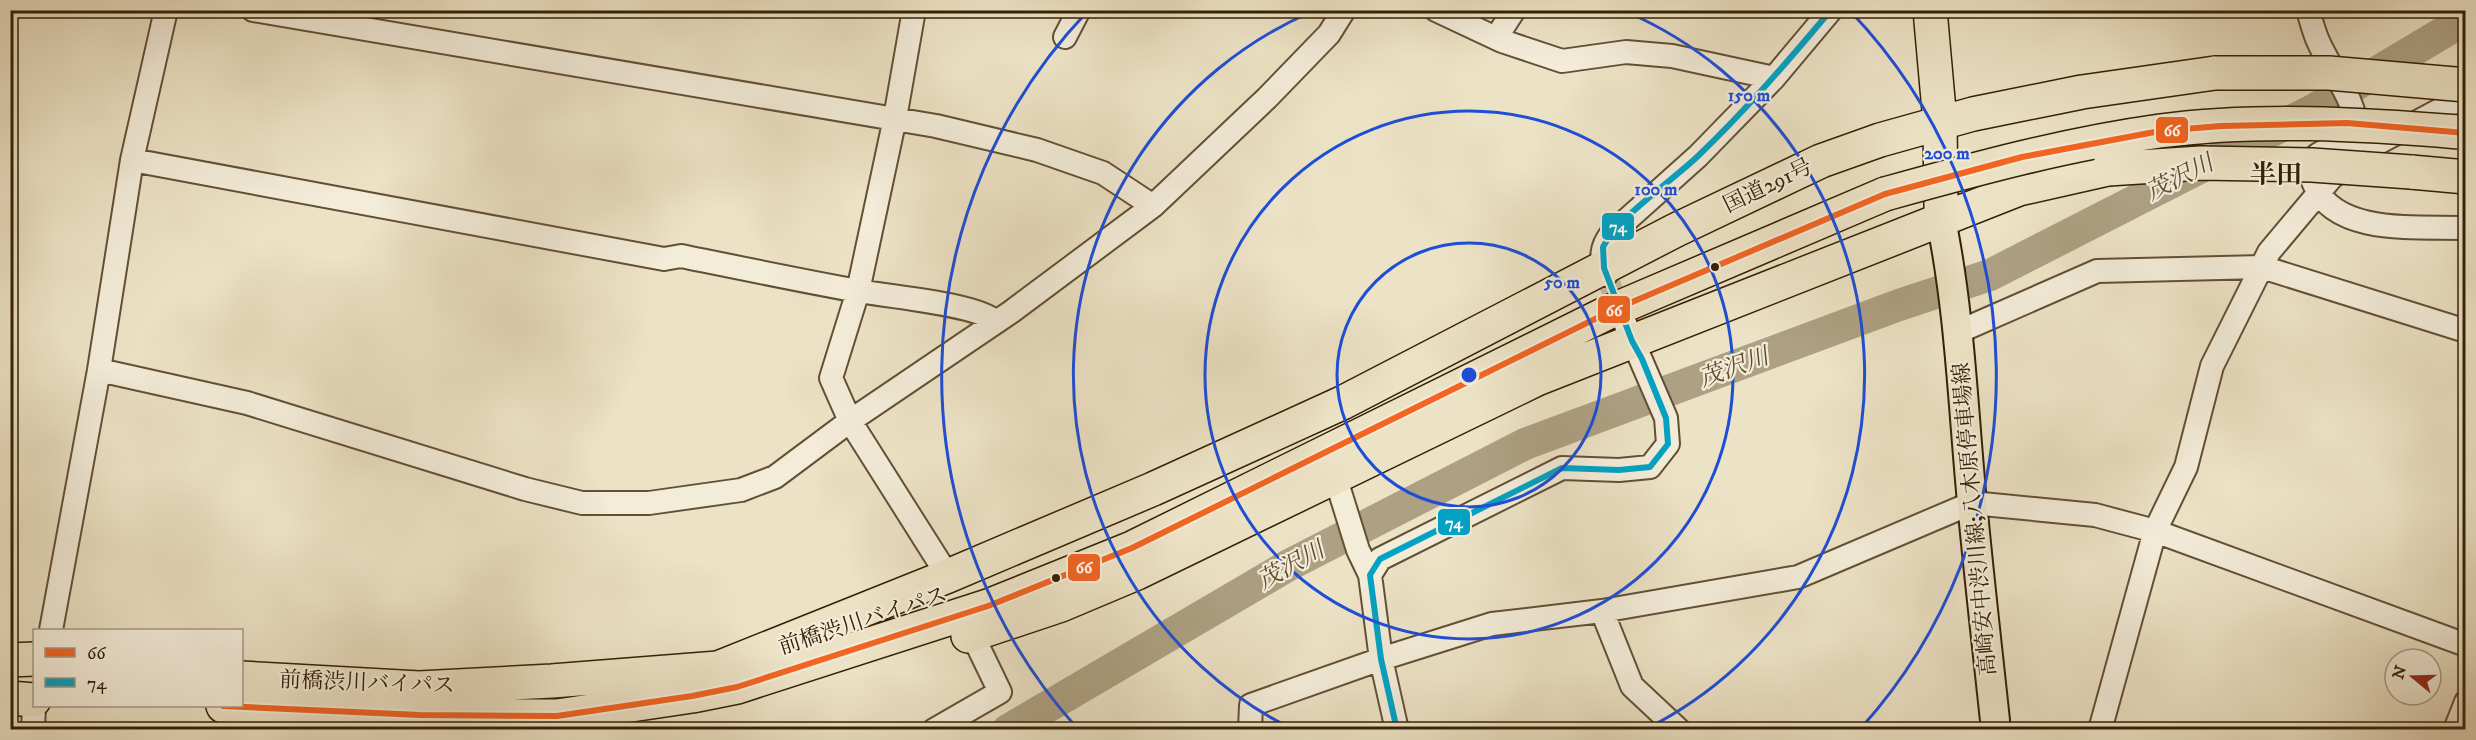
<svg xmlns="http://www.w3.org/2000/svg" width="2476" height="740" font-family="'IM FELL DW Pica','Noto Serif JP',serif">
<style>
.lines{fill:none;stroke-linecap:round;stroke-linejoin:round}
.river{stroke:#ada083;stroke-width:32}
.minor-tunnel{stroke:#c7bb9e;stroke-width:22;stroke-dasharray:22 11;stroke-linecap:butt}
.minor-casing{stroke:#625034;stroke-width:26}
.major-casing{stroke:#342004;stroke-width:32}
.highway-casing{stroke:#342004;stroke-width:36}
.minor{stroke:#f3ecd9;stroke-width:22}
.major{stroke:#ece2c5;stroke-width:28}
.highway{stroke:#ece2c5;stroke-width:33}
.highway-bridge-casing{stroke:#342004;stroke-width:36;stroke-linecap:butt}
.highway-bridge{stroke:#ece2c5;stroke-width:33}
.bus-1-casing{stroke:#f3ecd9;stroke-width:10}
.bus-2-casing{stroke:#f3ecd9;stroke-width:10}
.bus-1{stroke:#f26522;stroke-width:6}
.bus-2{stroke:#03a2c4;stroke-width:6}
.ring{fill:none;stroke:#1d4ed8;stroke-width:3}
.bus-dot{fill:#342004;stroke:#f3ecd9;stroke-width:2}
.labels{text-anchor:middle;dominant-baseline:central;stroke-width:4.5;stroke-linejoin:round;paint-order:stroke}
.street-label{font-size:22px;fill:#342004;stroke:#f3ecd9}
.water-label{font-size:24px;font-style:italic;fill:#5e4d30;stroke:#f3ecd9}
.quarter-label{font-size:26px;font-weight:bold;fill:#342004;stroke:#f3ecd9}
.centre{fill:#1d4ed8;stroke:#f3ecd9;stroke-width:3}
.ring-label{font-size:18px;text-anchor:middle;font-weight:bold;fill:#1d4ed8;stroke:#f3ecd9;stroke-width:4.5;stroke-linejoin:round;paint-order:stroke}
.line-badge{stroke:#f3ecd9;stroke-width:2}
.badge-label{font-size:16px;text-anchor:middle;font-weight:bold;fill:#fff}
</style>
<rect width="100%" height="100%" fill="#ece2c5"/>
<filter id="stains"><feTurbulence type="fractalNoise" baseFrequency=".00333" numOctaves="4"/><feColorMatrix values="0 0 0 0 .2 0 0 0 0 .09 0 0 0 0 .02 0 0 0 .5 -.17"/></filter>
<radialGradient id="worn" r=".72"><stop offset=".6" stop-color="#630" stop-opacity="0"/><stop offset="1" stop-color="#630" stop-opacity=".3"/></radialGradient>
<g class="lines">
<path class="river" d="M1008,730L1289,565L1525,444L1899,305L1990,275L2315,109L2466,19"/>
<path class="minor-tunnel" d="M1606,275L1625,321"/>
<defs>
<path id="minor" d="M253,10L936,126L1037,150L1103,173L1153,206
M914,10L895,118L858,291L831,378L850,421L948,576
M1436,10L1502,41L1562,61L1626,52L1672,56L1774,78
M2308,10C2311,21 2314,32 2318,41C2329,67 2357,102 2356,129C2355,150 2321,145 2313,160C2308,169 2311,178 2315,186C2337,236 2420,226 2466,228
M1065,37L1079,10
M1496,38L1514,10
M132,160L664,259L681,256C740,268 798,280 858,291C886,296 978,304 996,322
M1606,275C1600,259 1601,247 1611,234L1698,156L1774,78L1831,10
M1958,332L2097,271L2262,267L2466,331
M99,370L247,403L525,489L582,503H649L741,490L775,477L850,421L1011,312L1153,206L1267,98L1329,34L1344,10
M1335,476L1358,550L1370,575
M1602,611L1632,686L1679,730
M51,630L99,370L132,160L166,10
M33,730L34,705
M934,730L1000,692L972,634
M1250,730L1251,705L1381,659L1492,624L1602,611L1798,577L1972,503L2095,515L2155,531L2466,645
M1397,730L1381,659L1370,575L1380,559L1562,468L1619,470L1650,467L1668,444L1666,418L1625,323
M2100,730L2155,531L2186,467L2212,366L2269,252L2332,177L2376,144L2466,96
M2455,730L2466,702"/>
<path id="major" d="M1941,220C1960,313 1963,408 1972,502C1979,578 1988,654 1996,730"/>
<path id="highway" d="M1930,10L1940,122L1941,206
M2411,172L2466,177
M968,636L1061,605L1137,573L1537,379L2019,189L2108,169
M10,660L34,659
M718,668L948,576L1153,489L1342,403L1676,230L1821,161L1880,140L1973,114L2082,92L2215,73
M242,678L419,688L552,681L718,668L738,662
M10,698L34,700
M223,706L420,715L557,716L692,696L737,687L988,606L1132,548L1611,311L1885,194"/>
</defs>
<use href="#minor" class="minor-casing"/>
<use href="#major" class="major-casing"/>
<use href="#highway" class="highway-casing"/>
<use href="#minor" class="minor"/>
<use href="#major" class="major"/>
<use href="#highway" class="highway"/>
<defs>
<path id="highway-bridge" d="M2215,73H2329L2466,85
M2108,169L2201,163L2312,165L2411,172
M1885,194C1975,169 2066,144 2160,131C2257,118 2362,124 2459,132"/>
</defs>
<use href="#highway-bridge" class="highway-bridge-casing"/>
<use href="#highway-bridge" class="highway-bridge"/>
<defs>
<path id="bus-1" d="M223,706L420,715L557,716L692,696L737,687L988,606L1132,548L1611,311L1885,194L2022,157L2160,131L2221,126L2347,123L2466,133"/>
<path id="bus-2" d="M1397,730L1381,659L1370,575L1380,559L1562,468L1619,470L1650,467L1668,444L1666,418L1642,359L1632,341L1604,268L1603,247C1618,217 1672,181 1698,156C1746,110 1789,60 1831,10"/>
</defs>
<use href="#bus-1" class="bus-1-casing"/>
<use href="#bus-2" class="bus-2-casing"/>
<use href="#bus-1" class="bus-1"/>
<use href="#bus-2" class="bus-2"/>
</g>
<g class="ring">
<circle cx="1469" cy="375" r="132"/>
<circle cx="1469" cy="375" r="264"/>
<path d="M1292 729A396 396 0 0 1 1311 12M1627 12A396 396 0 0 1 1646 729"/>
<path d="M1077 728A527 527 0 0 1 1087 12M1851 12A527 527 0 0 1 1861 728"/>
</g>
<g class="bus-dot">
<circle cx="1715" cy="267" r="5"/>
<circle cx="1056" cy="578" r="5"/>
</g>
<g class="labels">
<g class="street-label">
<text transform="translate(1768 186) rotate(-26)">国道291号</text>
<text transform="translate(1975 519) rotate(-95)">高崎安中渋川線;八木原停車場線</text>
<text transform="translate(863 621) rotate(-18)">前橋渋川バイパス</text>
<text transform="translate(367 683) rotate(2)">前橋渋川バイパス</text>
</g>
<g class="water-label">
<text transform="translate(2180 178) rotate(-27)">茂沢川</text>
<text transform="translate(1734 368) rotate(-20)">茂沢川</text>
<text transform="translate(1291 566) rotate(-29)">茂沢川</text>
</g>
<g class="quarter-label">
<text x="2276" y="175">半田</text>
</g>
</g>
<circle cx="1469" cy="375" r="9" class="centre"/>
<g class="ring-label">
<text x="1749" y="101">150 m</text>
<text x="1947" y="159">200 m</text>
<text x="1656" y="195">100 m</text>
<text x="1562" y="288">50 m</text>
</g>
<g class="line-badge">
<rect x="2155" y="116" width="34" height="28" rx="6" fill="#f26522"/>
<rect x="1601" y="212" width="34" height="29" rx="6" fill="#03a2c4"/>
<rect x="1597" y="295" width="34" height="29" rx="6" fill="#f26522"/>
<rect x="1437" y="508" width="34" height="28" rx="6" fill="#03a2c4"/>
<rect x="1067" y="553" width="34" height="29" rx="6" fill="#f26522"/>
</g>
<g class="badge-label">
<text x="2172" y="136">66</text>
<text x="1618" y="232">74</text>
<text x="1614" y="316">66</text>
<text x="1454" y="528">74</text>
<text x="1084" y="573">66</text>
</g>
<rect width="2476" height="740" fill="none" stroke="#ece2c5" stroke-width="36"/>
<rect x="12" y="12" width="2452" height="716" fill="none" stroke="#342004" stroke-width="3"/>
<rect x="18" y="18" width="2440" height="704" fill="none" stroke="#342004" stroke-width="1.5"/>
<rect x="33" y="629" width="210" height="78" fill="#f3ecd9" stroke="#a79a84" stroke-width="1.5"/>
<rect x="45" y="648" width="30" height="9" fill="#f26522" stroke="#a79a84" stroke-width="1.5"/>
<text x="87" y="659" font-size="18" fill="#342004">66</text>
<rect x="45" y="678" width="30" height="9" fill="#03a2c4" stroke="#a79a84" stroke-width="1.5"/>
<text x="87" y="689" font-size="18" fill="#342004">74</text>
<g transform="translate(2413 677) rotate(289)"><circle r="28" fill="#f3ecd9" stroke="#a79a84" stroke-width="1.5"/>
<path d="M0-4.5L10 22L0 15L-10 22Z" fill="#8f2418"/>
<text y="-9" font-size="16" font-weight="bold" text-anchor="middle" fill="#342004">N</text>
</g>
<rect width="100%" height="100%" filter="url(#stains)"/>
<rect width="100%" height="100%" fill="url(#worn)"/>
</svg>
